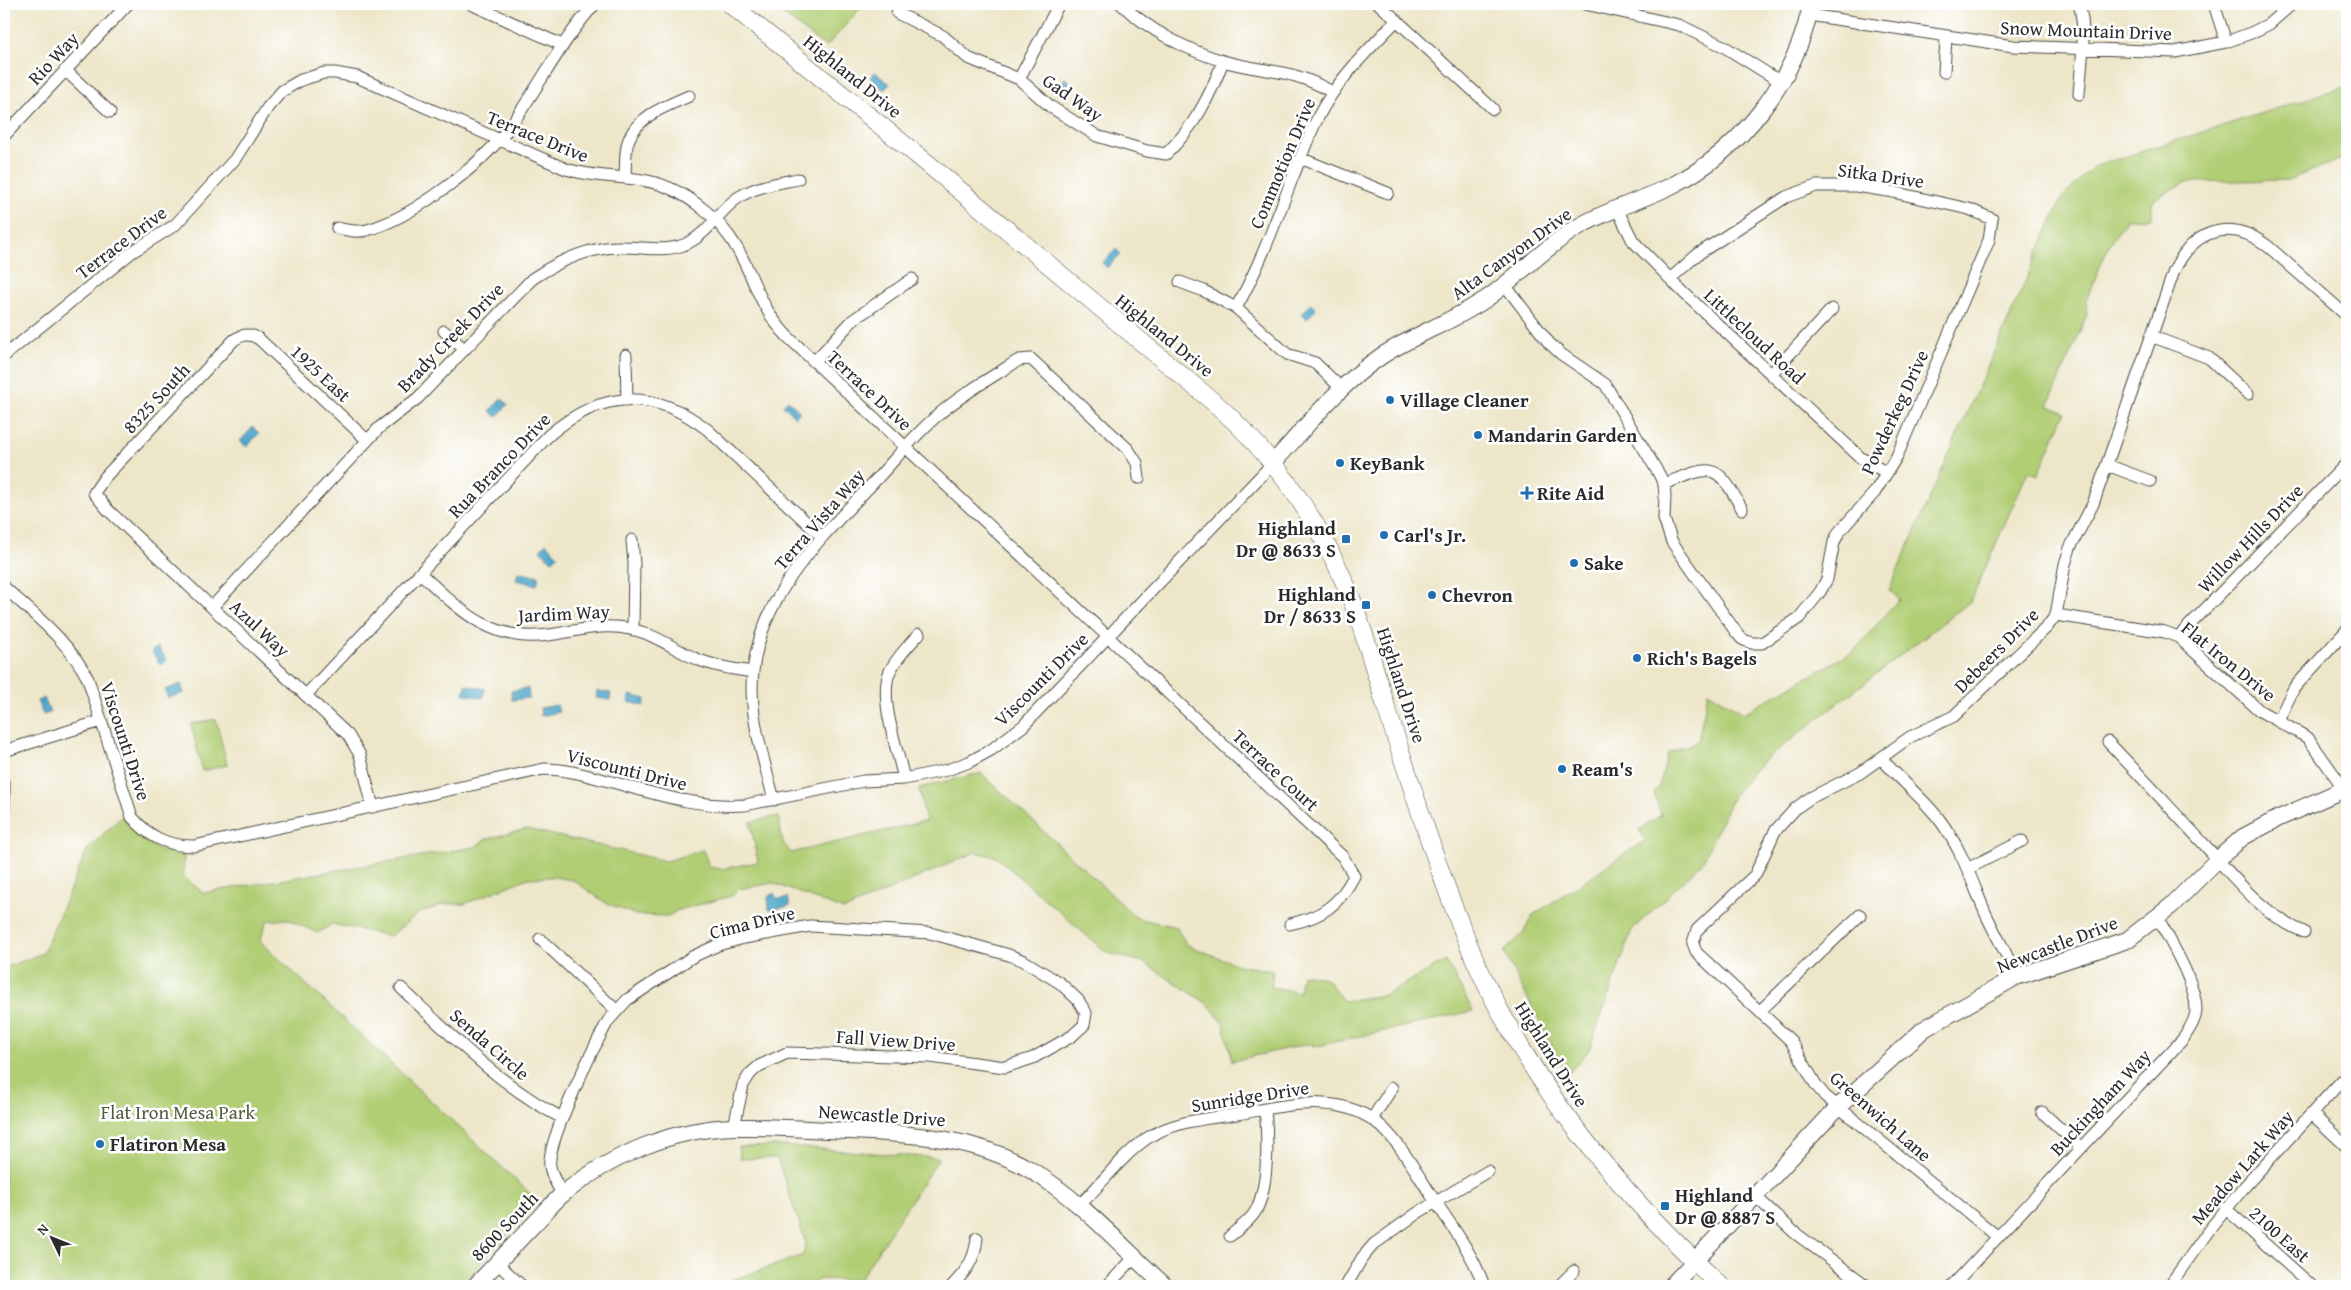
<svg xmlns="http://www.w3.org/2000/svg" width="2351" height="1290" font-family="'Gentium Book Plus',serif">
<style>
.green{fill:#b1ce75;stroke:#6e7c50}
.water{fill:#4ca5c9;stroke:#3c687a}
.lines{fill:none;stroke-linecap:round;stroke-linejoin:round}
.street-casing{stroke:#484743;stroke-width:13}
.secondary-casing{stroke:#484743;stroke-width:18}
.primary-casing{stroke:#484743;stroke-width:19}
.street{stroke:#fff;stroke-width:11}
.secondary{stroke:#fff;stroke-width:16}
.primary{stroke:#fff;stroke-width:18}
.poi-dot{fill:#1f6fb2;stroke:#fff;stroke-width:2}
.labels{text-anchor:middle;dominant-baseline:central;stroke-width:5;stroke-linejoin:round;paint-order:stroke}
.street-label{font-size:19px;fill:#2b2b2b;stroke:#fff}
.poi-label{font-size:19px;font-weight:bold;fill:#2b2b2b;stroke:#fff;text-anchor:start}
.park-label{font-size:19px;fill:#535c41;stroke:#fff}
</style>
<rect width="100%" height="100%" fill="#fff"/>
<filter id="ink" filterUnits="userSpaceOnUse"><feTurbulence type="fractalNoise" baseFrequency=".02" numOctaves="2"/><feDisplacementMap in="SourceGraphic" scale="10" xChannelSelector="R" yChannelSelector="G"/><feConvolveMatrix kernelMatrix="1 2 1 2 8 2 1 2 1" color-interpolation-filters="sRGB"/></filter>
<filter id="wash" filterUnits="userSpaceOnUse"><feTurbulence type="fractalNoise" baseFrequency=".0096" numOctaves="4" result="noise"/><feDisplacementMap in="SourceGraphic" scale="20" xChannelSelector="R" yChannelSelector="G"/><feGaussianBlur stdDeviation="1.12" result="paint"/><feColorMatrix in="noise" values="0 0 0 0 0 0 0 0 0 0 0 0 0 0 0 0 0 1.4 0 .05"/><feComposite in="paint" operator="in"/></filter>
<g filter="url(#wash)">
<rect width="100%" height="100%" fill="#ede6c9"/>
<path class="green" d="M769,4H864L826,47Z
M2347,86V157L2288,180L2186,182L2152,200V218L2127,219L2110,243L2086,300L2087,315L2048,405L2065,413L2038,475L2028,471L1971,601L1763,761L1733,796L1702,863L1632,930L1589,1050L1567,1075L1504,952L1523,933L1533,915L1646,840L1639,830L1661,815L1654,793L1659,787L1668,753L1698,741L1708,692L1744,713L1854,651L1899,599L1889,590L2062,198L2093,167Z
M216,719L227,765L202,771L191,724Z
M981,773L1137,918L1176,927L1187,945L1238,965L1273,971L1271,987L1299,992L1302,974L1326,978L1343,1001L1385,995L1446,961L1473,1011L1313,1047L1312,1043L1232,1061L1224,1024L1208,1004L1143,962L1107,953L996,857L976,852L844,910L773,883L739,889L732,896L678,910L669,916L636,915L606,903L573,880L553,877L528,878L464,904H445L419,913L390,936L332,924L318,933L287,919L267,921L260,941L539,1202L460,1286H4V968L43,953L87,850L122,816C143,844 150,848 184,856L183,876L203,893L475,847L485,839L527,829L666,861L703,850L709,867L721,869L758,862L750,822L778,816L783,843L791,853L926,821L919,788Z
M782,1146L939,1158L859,1280L821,1279L806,1286H716L803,1255L806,1243L777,1158L740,1159L738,1147Z"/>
<path class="water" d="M875,72L890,84L884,90L870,78Z
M1065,78L1070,82L1061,95L1056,91Z
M1116,249L1121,254L1107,268L1102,263Z
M1311,304L1316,309L1307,319L1301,314Z
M501,398L508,404L497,417L490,411Z
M788,400L800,412L795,417L783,405Z
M253,427L259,433L247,447L240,441Z
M546,543L558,555L552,561L540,550Z
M518,572L539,576L537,585L516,580Z
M158,647L167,661L160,665L152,651Z
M181,684L184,693L168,698L165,690Z
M466,685L485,689L483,698L464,694Z
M528,688L529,698L512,700L511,691Z
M597,691L611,693L610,700L596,698Z
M630,695L646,699L644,706L628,702Z
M44,698L50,713L43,715L37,701Z
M557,705L559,712L541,716L540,708Z
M774,893L777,899L788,898L790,906L769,910L768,897Z"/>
</g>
<g filter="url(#ink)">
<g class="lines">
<defs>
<path id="street" d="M471,4L562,45
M1121,4C1149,30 1186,50 1223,61C1265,73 1292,68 1332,92
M1379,4L1493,109
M1585,4L1679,25L1723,46L1781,82
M2079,4C2087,32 2081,65 2079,94
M2214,4L2226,42
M897,13L943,36L968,58L1019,79L1051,107L1097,136L1147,151L1166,154C1194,127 1210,97 1223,61
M1809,15L2013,46L2175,52L2226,42L2251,33L2269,24L2292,4
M65,70L110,112
M1944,72L1946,38
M1019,79L1059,4
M4,136L128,4
M1300,158L1388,193
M625,178C626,166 624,151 629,139C639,115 667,106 689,96
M1617,209L1633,241L1684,293L1861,458L1887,473
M337,228C347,230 357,233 367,230C412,218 480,166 508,129C539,88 560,42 595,4
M1180,282L1204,291L1236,308L1287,354L1315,363L1342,389
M1505,285L1549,343L1561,354L1605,384L1659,474L1664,484L1665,496L1664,519L1672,542L1736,632L1742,639L1751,643H1762L1799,618L1820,592L1827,579L1834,542L1839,532L1875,492L1897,456L1989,240L1992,219L1969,209L1888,191L1856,186H1816L1786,197L1698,254L1670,279
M1236,308C1260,266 1276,220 1294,174C1303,152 1311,129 1323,108C1342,75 1371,47 1397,20
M444,331L464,349
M2151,336L2209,358L2248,394
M626,355L627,400
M4,356L132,252L175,225L235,159L268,107L282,91L301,80L324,73H335L357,77L566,169C592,177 616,176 642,180C681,186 719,216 738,250C756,282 760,308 787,336L1343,857L1354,876C1339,905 1322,917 1290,924
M814,362L853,320L912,279
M1771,374L1832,309
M367,440L259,339C250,333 243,334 234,340L105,477L94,493L108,510L348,735L360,755L373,807
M2107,465L2150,481
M1664,484C1713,465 1716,461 1742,509
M632,540L634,564L633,630
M420,573C459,609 491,643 548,635C580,631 598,623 631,629C654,634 673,648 694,658C713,666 732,669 753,672
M4,587C34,615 69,641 88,679L132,817C149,837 167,846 194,846L544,769C568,769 589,776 612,782C656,794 698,808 745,805L863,781L904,779L947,770L969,762L991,750L1023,726L1273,463
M212,607L380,427L418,398L532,279C560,260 590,246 624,247C646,247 668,253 688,243C710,232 720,209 739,197C756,186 779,183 798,179
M2056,615L2165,632L2178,637L2260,711L2308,738L2347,793
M2178,637L2347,463
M306,695L548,436C601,390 653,387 708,430L822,537
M2278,721L2294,688L2347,630
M2108,742C2140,775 2171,809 2202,842C2232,875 2262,915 2304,932
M4,751L101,721
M1881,758C1899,779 1922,797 1939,819C1960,847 1969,873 1982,905C1992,930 2007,952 2016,977
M904,779C898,750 878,698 890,671C897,657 909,645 919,634
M4,784V818
M774,800C764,759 748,714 753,671C762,592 822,537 873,483C894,461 914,435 938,415C962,394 992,377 1019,360L1031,359L1128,449L1137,463L1139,478
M1969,868L2022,841
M540,939L616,1010
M401,988C453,1037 498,1084 562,1118
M1760,1011L1860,915
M2042,1112L2081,1148
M2312,1114L2347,1147
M1372,1119L1392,1088
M562,1194C558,1186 551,1176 550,1166C546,1142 595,1045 608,1021L627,1000L692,957L718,945L744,938L810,926L930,933L1009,955L1024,961L1060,983L1078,1000L1086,1013L1084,1025L1072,1036L1033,1058L1005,1067L930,1057L787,1053L759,1066L750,1074L743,1085L734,1127
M1755,1196L1795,1233L1867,1286
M1079,1206C1101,1184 1121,1157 1146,1139C1172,1121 1206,1119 1237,1114C1284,1106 1342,1090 1382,1127C1402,1146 1416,1172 1431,1195C1450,1224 1473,1253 1484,1286
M2225,1208L2312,1286
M1230,1236C1239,1228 1249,1222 1255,1212C1269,1188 1268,1137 1265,1109
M1998,1237L1825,1096L1816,1085L1791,1041L1696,952L1693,944L1697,930L1755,875L1775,831L1796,808L1810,798L1860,773L1910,737L1954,716L2047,627L2056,615L2065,564L2070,548L2093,504L2174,271C2194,228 2232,217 2270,248L2347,316
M497,1263L522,1286
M952,1286C966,1271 975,1260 977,1238
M1107,1286L1134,1258
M1346,1286L1362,1258L1374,1244L1419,1212L1488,1171
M1559,1286L1574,1271
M1952,1286L2183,1039C2188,1031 2195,1022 2196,1011C2197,984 2170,942 2158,918
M2169,1286L2209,1230L2245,1186L2347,1075"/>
<path id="secondary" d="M1273,463C1306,427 1339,385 1380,357C1413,335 1452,322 1486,299C1518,277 1544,247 1578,227C1607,210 1640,201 1671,186C1740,152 1797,79 1811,4
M475,1286C495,1265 515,1244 536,1222C545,1213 553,1202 563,1194C611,1155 674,1128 735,1127C774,1126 813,1130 851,1131C913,1134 974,1137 1029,1169C1080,1199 1121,1246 1165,1286
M1671,1286L1838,1107L1924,1029L2016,977L2127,940L2171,906L2217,860L2243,837L2279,818L2347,788"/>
<path id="primary" d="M730,4L927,163L1217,405C1274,456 1318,519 1348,590C1364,629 1375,672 1388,713C1414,793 1439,875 1472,953C1528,1083 1618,1191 1721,1286"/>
</defs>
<use href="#street" class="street-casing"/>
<use href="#secondary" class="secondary-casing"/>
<use href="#primary" class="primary-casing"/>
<use href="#street" class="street"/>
<use href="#secondary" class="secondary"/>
<use href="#primary" class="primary"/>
</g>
</g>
<g class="poi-dot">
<circle cx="1390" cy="400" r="5"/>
<circle cx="1478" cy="435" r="5"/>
<circle cx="1340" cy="463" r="5"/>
<path d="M1524.5 485.5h5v5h5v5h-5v5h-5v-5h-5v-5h5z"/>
<circle cx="1384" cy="535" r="5"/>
<rect x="1341" y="534" width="10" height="10" rx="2.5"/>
<circle cx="1574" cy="563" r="5"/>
<circle cx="1432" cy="595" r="5"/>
<rect x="1361" y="600" width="10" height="10" rx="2.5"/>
<circle cx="1637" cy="658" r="5"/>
<circle cx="1562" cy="769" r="5"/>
<circle cx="100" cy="1144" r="5"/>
<rect x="1660" y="1201" width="10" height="10" rx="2.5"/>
</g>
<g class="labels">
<g class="street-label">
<text transform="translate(2086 30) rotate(2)">Snow Mountain Drive</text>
<text transform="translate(53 58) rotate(-47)">Rio Way</text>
<text transform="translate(853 76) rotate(39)">Highland Drive</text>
<text transform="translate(1073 97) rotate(35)">Gad Way</text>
<text transform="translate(538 136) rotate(22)">Terrace Drive</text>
<text transform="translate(1282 163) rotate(-67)">Commotion Drive</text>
<text transform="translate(1881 175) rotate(8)">Sitka Drive</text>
<text transform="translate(121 242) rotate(-37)">Terrace Drive</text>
<text transform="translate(1511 253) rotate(-36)">Alta Canyon Drive</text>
<text transform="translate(1165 335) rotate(39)">Highland Drive</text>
<text transform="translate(1755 336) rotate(43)">Littlecloud Road</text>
<text transform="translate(450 337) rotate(-46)">Brady Creek Drive</text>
<text transform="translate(321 373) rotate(43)">1925 East</text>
<text transform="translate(870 390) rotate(43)">Terrace Drive</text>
<text transform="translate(156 398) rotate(-47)">8325 South</text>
<text transform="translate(1894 412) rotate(-65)">Powderkeg Drive</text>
<text transform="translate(499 465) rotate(-46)">Rua Branco Drive</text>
<text transform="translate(819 519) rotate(-49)">Terra Vista Way</text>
<text transform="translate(2250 538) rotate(-46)">Willow Hills Drive</text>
<text transform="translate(564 613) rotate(-3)">Jardim Way</text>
<text transform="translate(260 628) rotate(43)">Azul Way</text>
<text transform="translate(1996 650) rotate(-45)">Debeers Drive</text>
<text transform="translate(2229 661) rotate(39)">Flat Iron Drive</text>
<text transform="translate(1041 679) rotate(-45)">Viscounti Drive</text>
<text transform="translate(1402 685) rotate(72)">Highland Drive</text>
<text transform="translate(126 741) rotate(72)">Viscounti Drive</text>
<text transform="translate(627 769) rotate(14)">Viscounti Drive</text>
<text transform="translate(1276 770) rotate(43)">Terrace Court</text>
<text transform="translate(752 922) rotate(-14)">Cima Drive</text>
<text transform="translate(2057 944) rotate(-21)">Newcastle Drive</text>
<text transform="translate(896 1040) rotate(4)">Fall View Drive</text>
<text transform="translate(490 1044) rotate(41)">Senda Circle</text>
<text transform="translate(1552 1054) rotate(58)">Highland Drive</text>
<text transform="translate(1250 1096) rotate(-9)">Sunridge Drive</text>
<text transform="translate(2100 1102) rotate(-47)">Buckingham Way</text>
<text transform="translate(882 1115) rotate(4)">Newcastle Drive</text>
<text transform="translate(1881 1116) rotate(41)">Greenwich Lane</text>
<text transform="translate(2242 1167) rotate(-49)">Meadow Lark Way</text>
<text transform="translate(504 1226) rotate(-46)">8600 South</text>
<text transform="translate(2280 1234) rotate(42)">2100 East</text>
</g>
<g class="poi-label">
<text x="1400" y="400">Village Cleaner</text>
<text x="1488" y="435">Mandarin Garden</text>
<text x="1350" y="463">KeyBank</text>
<text x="1537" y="493">Rite Aid</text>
<text x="1336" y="528" text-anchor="end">Highland<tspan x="1336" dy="22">Dr @ 8633 S</tspan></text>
<text x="1394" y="535">Carl's Jr.</text>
<text x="1584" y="563">Sake</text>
<text x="1356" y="594" text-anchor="end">Highland<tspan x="1356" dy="22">Dr / 8633 S</tspan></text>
<text x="1442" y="595">Chevron</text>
<text x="1647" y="658">Rich's Bagels</text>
<text x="1572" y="769">Ream's</text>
<text x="110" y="1144">Flatiron Mesa</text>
<text x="1675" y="1195">Highland<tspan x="1675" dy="22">Dr @ 8887 S</tspan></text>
</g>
<g class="park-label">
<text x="178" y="1112">Flat Iron Mesa Park</text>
</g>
</g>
<rect width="2351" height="1290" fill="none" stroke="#fff" stroke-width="20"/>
<g transform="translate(52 1238) rotate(313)" stroke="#ffffff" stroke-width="4" paint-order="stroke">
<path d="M0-4L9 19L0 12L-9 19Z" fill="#2b2b2b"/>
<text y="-8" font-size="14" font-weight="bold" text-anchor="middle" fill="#2b2b2b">N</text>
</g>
</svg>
